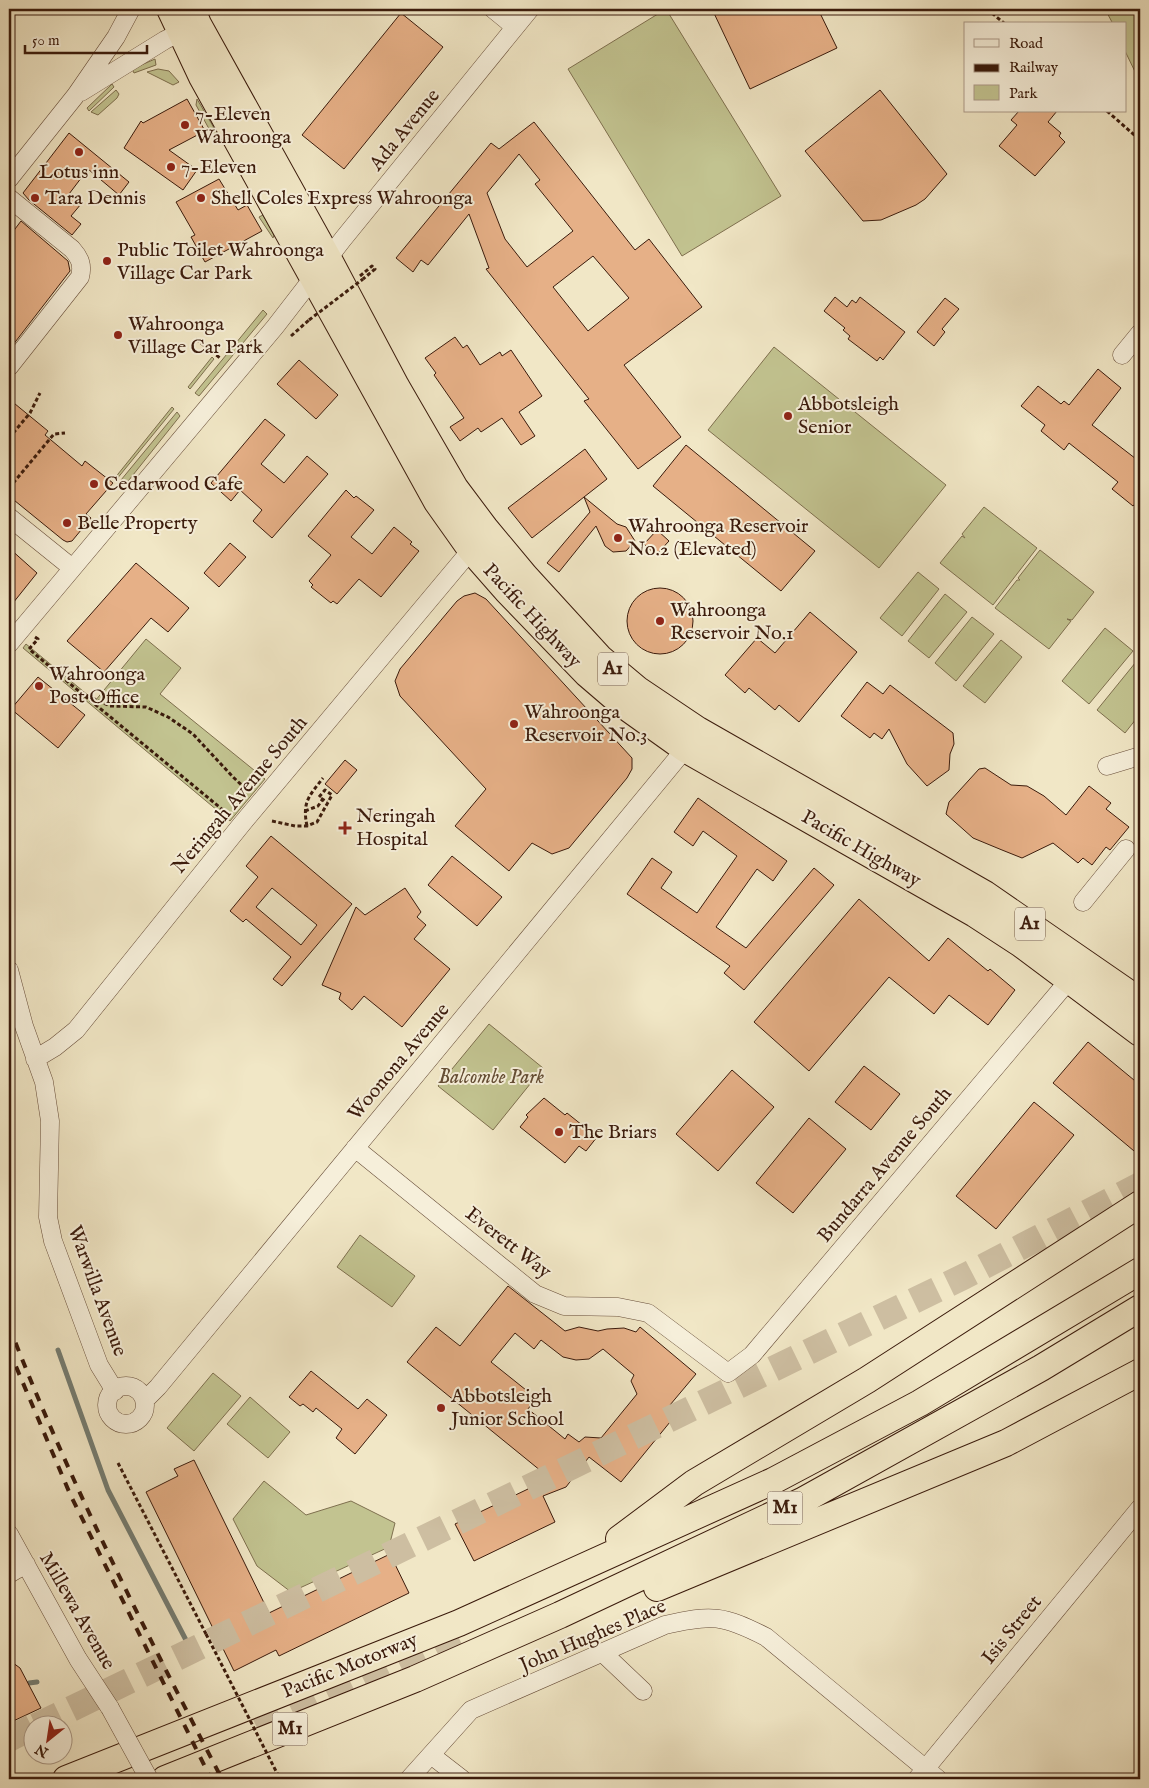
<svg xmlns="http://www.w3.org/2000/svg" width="1149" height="1788" font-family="'IM FELL English',serif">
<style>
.green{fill:#c2c390;stroke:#7e6f4e}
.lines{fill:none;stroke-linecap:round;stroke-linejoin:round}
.stream{stroke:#757d72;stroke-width:5}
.building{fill:#e6b087;stroke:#3b1b0c;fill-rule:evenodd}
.highway-tunnel{stroke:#cdbea1;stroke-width:26;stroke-dasharray:26 13;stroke-linecap:butt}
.minor-casing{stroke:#684e3a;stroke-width:19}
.highway-casing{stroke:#3b1b0c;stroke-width:28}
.path{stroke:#3b1b0c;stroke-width:3;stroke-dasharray:4 2.5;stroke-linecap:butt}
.minor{stroke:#f6efda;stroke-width:18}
.highway{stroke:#f1e7c6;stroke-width:26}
.rail{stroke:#3b1b0c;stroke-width:4;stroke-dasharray:9 9;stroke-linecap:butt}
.minor-bridge-casing{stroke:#684e3a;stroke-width:19;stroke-linecap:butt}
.path-bridge{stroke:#3b1b0c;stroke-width:3;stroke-dasharray:4 2.5;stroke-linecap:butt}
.minor-bridge{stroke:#f6efda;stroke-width:18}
.poi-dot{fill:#8f2418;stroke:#f6efda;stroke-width:2}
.labels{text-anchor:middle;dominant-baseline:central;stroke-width:4;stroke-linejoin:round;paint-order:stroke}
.shield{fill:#f6efda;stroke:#735b4a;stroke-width:1}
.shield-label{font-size:19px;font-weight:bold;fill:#3b1b0c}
.poi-label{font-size:20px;fill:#3b1b0c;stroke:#f6efda;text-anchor:start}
.street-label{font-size:20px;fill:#3b1b0c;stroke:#f6efda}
.park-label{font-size:20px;font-style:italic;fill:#644d34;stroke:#f6efda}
</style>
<rect width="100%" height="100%" fill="#f1e7c6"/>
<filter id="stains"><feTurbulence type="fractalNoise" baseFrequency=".004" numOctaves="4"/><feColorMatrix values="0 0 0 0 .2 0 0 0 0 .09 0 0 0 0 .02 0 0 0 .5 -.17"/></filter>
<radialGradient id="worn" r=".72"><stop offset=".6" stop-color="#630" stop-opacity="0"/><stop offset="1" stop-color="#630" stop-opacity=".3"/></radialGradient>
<path class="green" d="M666,9L781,196L682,256L568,69Z
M1105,9H1140V82L1125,51V24H1113Z
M155,59L156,65L134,73L132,69Z
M158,69L169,71L179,82L173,85L147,72Z
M112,84L114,87L89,111L87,108Z
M116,90L119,94L117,98L98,115L91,112Z
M197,99L217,133V137L214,138L196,105Z
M263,215L274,235L273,238L259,217Z
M263,310L267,314L199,396L195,393Z
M774,347L946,485L879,568L708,430Z
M212,357L214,359L190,389L188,387Z
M172,407L174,409L116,480L114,479Z
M177,412L180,416L125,485L121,480Z
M984,507L1037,548L993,605L940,563L962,536L965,538L962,534Z
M1040,550L1094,592L1072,620L1067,619L1071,621L1049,649L995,608L1017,580H1020L1018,578Z
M918,572L939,589L902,636L880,618Z
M945,594L967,612L929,658L908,641Z
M972,617L994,634L956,681L935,663Z
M1105,628L1133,651L1089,704L1062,681Z
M146,639L181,668L160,694L265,779L230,821L23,648L26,644L95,701Z
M1001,640L1022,657L985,703L963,686Z
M1140,657V714L1125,733L1097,710Z
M489,1024L543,1068L493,1130L438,1086Z
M360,1235L415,1276L392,1307L337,1267Z
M213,1373L241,1396L194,1451L167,1428Z
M250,1397L290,1432L268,1458L227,1424Z
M264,1481L306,1515L351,1501L395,1523L389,1547L291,1592L257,1566L233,1519Z"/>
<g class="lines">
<path class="stream" d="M58,1350L108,1490L187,1642
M29,1683L37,1682"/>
</g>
<path class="building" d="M712,9H818L837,48L750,89Z
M401,13L443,47L344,169L302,135Z
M880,90L947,174L925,199L916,205L881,220L863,221L805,151Z
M187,99L205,131L169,150L197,170L183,190L124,148L141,121L143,123Z
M1019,111H1057L1048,122L1061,133L1059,136L1065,142L1035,176L999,146L1017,125L1011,120Z
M534,122L635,250L649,239L702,307L624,365L681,437L638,469L584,401L589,399L486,269L489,268L469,214L428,265L421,260L413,272L396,258L491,143L499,149ZM519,154L540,180L535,184L573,231L527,267L505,239L487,193ZM593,256L629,298L588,331L553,287Z
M69,133L129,182L119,195L88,169L69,194L81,204L71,216L81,224L72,235L29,200L23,193Z
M219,179L238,210L247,205L262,231L205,262L191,237L195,235L176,202Z
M21,221L68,261L70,271L9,350V237Z
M835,297L847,307L852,300L856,303L860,297L905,332L883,360L880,357L877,361L848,339L850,336L843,330L845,328L824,311Z
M945,298L959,309L942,329L945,332L934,346L917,332Z
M455,337L463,348L467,345L480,365L500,352L502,356L511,350L542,396L519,412L535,436L521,445L502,418L481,432L478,428L460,441L450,427L464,418L434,375L436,373L425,358Z
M299,360L338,395L316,419L277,384Z
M1098,369L1121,388L1092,425L1140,462V498L1133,506L1112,489L1118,482L1069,443L1064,450L1041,431L1045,425L1021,406L1038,386L1061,404L1064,401L1069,405Z
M9,399L48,431L45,435L82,466L85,461L113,483L86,514L91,518L72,541L67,542L63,540L9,496Z
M265,419L285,435L261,464L284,483L307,456L328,474L272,538L253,521L262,510L240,490L231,501L211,483Z
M686,445L815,551L781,591L653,486Z
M585,449L607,479L584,497L617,524L626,527L635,541L626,551L613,552L605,546L596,526L559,572L547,563L590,512L584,497L532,538L508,508Z
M346,490L354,498L356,496L374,510L351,537L372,554L394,527L412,542L410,544L419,551L381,597L359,579L337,604L333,601L331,603L311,587L313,585L309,581L331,555L308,536Z
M657,530L669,541L656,555L644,544Z
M230,543L246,557L219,587L204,573Z
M9,548L37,573L9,608Z
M136,563L189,608L168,632L151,618L104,672L67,641Z
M627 621a33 33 0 1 1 66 0a33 33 0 1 1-66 0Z
M475,593L486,599L632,758V769L627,778L569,848L552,854L532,843L509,871L455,826L486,789L400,696L395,681L400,669L457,601L464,596Z
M810,612L857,652L799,722L779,705L775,710L749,688L745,693L725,675L757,638L775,653Z
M38,677L85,715L58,748L11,709Z
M867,682L883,694L890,685L953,733L954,744L950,754L949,770L927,786L907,764L889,729L882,739L874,733L870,738L841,716Z
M345,760L357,770L337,794L325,784Z
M985,768L1011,785L1027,786L1044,796L1066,815L1089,786L1111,803L1106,809L1129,827L1110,850L1106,847L1092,865L1083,858L1078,863L1053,843L1022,858L1002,850L973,838L946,814L949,802L979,769Z
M698,798L787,861L773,881L757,869L716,927L746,948L814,868L834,885L744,990L724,973L730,966L627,894L652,858L672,872L661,888L697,913L737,856L703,831L693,846L674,832Z
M271,836L352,904L282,986L273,979L291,957L246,919L243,922L230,911L258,877L246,866ZM272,888L317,925L301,945L256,907Z
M452,856L502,897L477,926L428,885Z
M405,888L421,912L417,917L426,925L414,939L450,969L402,1027L364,996L352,1010L339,999L341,993L322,985L356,907L365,915Z
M859,899L929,961L948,938L988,971L990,969L1015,990L988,1025L949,995L934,1014L889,977L809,1071L754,1022Z
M1088,1042L1140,1085V1156L1053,1083Z
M864,1066L900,1094L871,1130L835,1102Z
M732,1070L774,1107L718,1171L676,1134Z
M544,1098L565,1115L567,1113L597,1137L586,1151L579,1146L565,1163L520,1127L528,1117L526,1115Z
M1034,1102L1074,1135L996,1229L956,1196Z
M809,1118L846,1149L793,1213L756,1183Z
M508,1286L565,1331L579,1327L598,1331L607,1329L624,1328L636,1332L640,1327L696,1374L670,1405L679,1411L621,1482L589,1457L566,1487L543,1496L555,1522L474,1561L455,1524L528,1489L541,1471L407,1362L436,1327L460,1346ZM515,1333L534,1349L541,1340L563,1357L576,1360L589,1359L603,1349L634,1375L631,1381L637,1394L601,1438L585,1437L579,1442L568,1434L565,1439L528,1409L536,1398L491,1362Z
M311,1371L358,1409L367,1399L387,1415L355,1454L336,1438L342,1429L316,1408L313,1412L303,1404L300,1406L289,1397Z
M194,1460L269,1613L390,1554L409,1593L279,1656L276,1650L234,1671L146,1492L178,1476L174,1469Z
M9,1660L20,1668L41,1708L9,1723Z"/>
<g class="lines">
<path class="highway-tunnel" d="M36,1726L965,1276L1140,1185
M258,1730L460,1634
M9,1739L32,1727"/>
<defs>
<path id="minor" d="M493,9L515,27
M81,92L165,40L189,28
M9,179L76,95L116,37L131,9
M9,198L72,249C80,258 83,265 80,277L9,367
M1122,355L1140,333
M9,517L71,567
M9,644L275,327L343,239L530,9
M1107,766L1140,756
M1083,902L1126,849
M9,970L24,1026L44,1082L50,1121L48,1217L53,1241L99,1365L115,1391
M35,1059L55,1047L76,1030L241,825L471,550
M355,1148L535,1294L564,1306L618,1307L648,1313L728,1373L752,1355L1070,979
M107 1405a19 19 0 1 1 38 0a19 19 0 1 1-38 0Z
M145,1400L158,1387L685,749
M9,1534L78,1659L110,1708
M9,1574L26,1564
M604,1654L643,1691
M431,1755L462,1779
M409,1779L471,1710L665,1625C712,1614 723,1615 766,1637L938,1779
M917,1779L1140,1508"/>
<path id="highway" d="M170,9L202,77L437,502L471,550L507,591L587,674L622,704L685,749L975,914L1021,944L1140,1033
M192,9L198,24L328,258L396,386L455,488L485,528L525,576L600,658L637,689L698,730L985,894L1140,1001
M619,1539L694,1483L867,1380L1140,1204
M657,1588L1006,1443L1140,1372
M66,1779L459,1623L773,1481L920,1403L1140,1271
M165,1779L415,1679L560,1615L802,1501L1041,1368L1140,1308"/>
</defs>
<use href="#minor" class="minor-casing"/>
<use href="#highway" class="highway-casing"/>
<path class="path" d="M987,9L1005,24
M1107,111L1140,140
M360,276L372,266L375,269L363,279
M291,336L309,320
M196,339L220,358
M9,438L30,413L40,393
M9,488L54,434L65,433
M35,637L38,639L29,649L81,693L110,706L146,707L168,717L193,734L233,777L249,792
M85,696L229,815
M305,811L318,806L323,799
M272,821L295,826H307L317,822L332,795L325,790L319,797L327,802
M307,826C302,802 309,796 323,778
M118,1463L206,1634"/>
<use href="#minor" class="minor"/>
<use href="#highway" class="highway"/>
<path class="rail" d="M9,1326C69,1481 145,1631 222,1779
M9,1350L70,1494L211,1779"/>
<defs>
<path id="minor-bridge" d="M110,1708L149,1779"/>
</defs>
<use href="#minor-bridge" class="minor-bridge-casing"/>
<path class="path-bridge" d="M309,320L363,279
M206,1634L280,1779"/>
<use href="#minor-bridge" class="minor-bridge"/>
</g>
<g class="poi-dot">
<circle cx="185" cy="125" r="5"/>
<circle cx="79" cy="152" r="5"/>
<circle cx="171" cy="167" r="5"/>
<circle cx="35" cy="198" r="5"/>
<circle cx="201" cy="198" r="5"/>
<circle cx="107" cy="261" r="5"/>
<circle cx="118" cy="335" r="5"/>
<circle cx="788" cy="416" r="5"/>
<circle cx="94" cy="484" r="5"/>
<circle cx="67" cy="523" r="5"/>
<circle cx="618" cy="538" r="5"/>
<circle cx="660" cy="621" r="5"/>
<circle cx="39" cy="686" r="5"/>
<circle cx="514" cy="724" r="5"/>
<path d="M342.5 820.5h5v5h5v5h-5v5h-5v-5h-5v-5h5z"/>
<circle cx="559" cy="1132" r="5"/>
<circle cx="441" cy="1408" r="5"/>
</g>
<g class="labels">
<g class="shield">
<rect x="598" y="652.5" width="30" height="33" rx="4"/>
<rect x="1015" y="907.5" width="30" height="33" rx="4"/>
<rect x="767.5" y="1491.5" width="35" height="33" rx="4"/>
<rect x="272.5" y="1712.5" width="35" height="33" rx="4"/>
</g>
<g class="shield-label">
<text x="613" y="669">A1</text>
<text x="1030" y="924">A1</text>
<text x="785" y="1508">M1</text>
<text x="290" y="1729">M1</text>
</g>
<g class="poi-label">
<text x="195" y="114">7-Eleven<tspan x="195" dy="23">Wahroonga</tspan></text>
<text x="181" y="167">7-Eleven</text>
<text x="79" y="172" text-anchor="middle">Lotus inn</text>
<text x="45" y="198">Tara Dennis</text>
<text x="211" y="198">Shell Coles Express Wahroonga</text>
<text x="117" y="250">Public Toilet Wahroonga<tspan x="117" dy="23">Village Car Park</tspan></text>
<text x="128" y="324">Wahroonga<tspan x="128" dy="23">Village Car Park</tspan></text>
<text x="798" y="404">Abbotsleigh<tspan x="798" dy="23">Senior</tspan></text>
<text x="104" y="484">Cedarwood Cafe</text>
<text x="77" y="523">Belle Property</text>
<text x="628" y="526">Wahroonga Reservoir<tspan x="628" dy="23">No.2 (Elevated)</tspan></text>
<text x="670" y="610">Wahroonga<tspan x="670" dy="23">Reservoir No.1</tspan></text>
<text x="49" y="674">Wahroonga<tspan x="49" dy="23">Post Office</tspan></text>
<text x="524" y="712">Wahroonga<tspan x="524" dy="23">Reservoir No.3</tspan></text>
<text x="356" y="816">Neringah<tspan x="356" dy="23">Hospital</tspan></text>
<text x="569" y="1132">The Briars</text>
<text x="451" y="1396">Abbotsleigh<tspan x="451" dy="23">Junior School</tspan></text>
</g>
<g class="street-label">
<text transform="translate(405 130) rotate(-51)">Ada Avenue</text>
<text transform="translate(532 616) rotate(47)">Pacific Highway</text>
<text transform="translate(240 795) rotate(-50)">Neringah Avenue South</text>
<text transform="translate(861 849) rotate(30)">Pacific Highway</text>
<text transform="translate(399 1062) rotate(-50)">Woonona Avenue</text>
<text transform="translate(885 1165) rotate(-50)">Bundarra Avenue South</text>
<text transform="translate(508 1243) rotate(38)">Everett Way</text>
<text transform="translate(97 1291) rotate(70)">Warwilla Avenue</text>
<text transform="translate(77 1611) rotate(60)">Millewa Avenue</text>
<text transform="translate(1012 1630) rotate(-51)">Isis Street</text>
<text transform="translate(593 1636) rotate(-23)">John Hughes Place</text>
<text transform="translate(350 1666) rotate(-22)">Pacific Motorway</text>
</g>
<g class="park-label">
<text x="491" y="1077">Balcombe Park</text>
</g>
</g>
<rect width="1149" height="1788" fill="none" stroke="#f1e7c6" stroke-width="30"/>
<rect x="10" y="10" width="1129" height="1768" fill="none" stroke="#3b1b0c" stroke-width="2.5"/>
<rect x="15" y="15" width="1119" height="1758" fill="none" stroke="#3b1b0c"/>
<rect x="964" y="22" width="162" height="90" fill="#f6efda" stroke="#ab9a88"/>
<rect x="974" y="39" width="25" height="8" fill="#f6efda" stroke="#ab9a88"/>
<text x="1009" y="48" font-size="15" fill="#3b1b0c">Road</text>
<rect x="974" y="64" width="25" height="8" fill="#3b1b0c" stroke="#ab9a88"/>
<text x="1009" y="72" font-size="15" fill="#3b1b0c">Railway</text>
<rect x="974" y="85" width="25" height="15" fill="#c2c390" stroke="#ab9a88"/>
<text x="1009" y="98" font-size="15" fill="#3b1b0c">Park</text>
<g transform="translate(48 1740) rotate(210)"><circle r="24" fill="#f6efda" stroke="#ab9a88"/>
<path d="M0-4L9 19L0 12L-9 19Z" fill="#8f2418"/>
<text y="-8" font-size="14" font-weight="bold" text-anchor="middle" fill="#3b1b0c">N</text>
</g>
<path d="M25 45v8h122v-8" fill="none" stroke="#3b1b0c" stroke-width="2.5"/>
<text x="32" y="45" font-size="15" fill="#3b1b0c" stroke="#f6efda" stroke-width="4" paint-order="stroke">50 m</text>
<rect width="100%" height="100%" filter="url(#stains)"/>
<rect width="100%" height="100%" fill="url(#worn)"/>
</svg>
